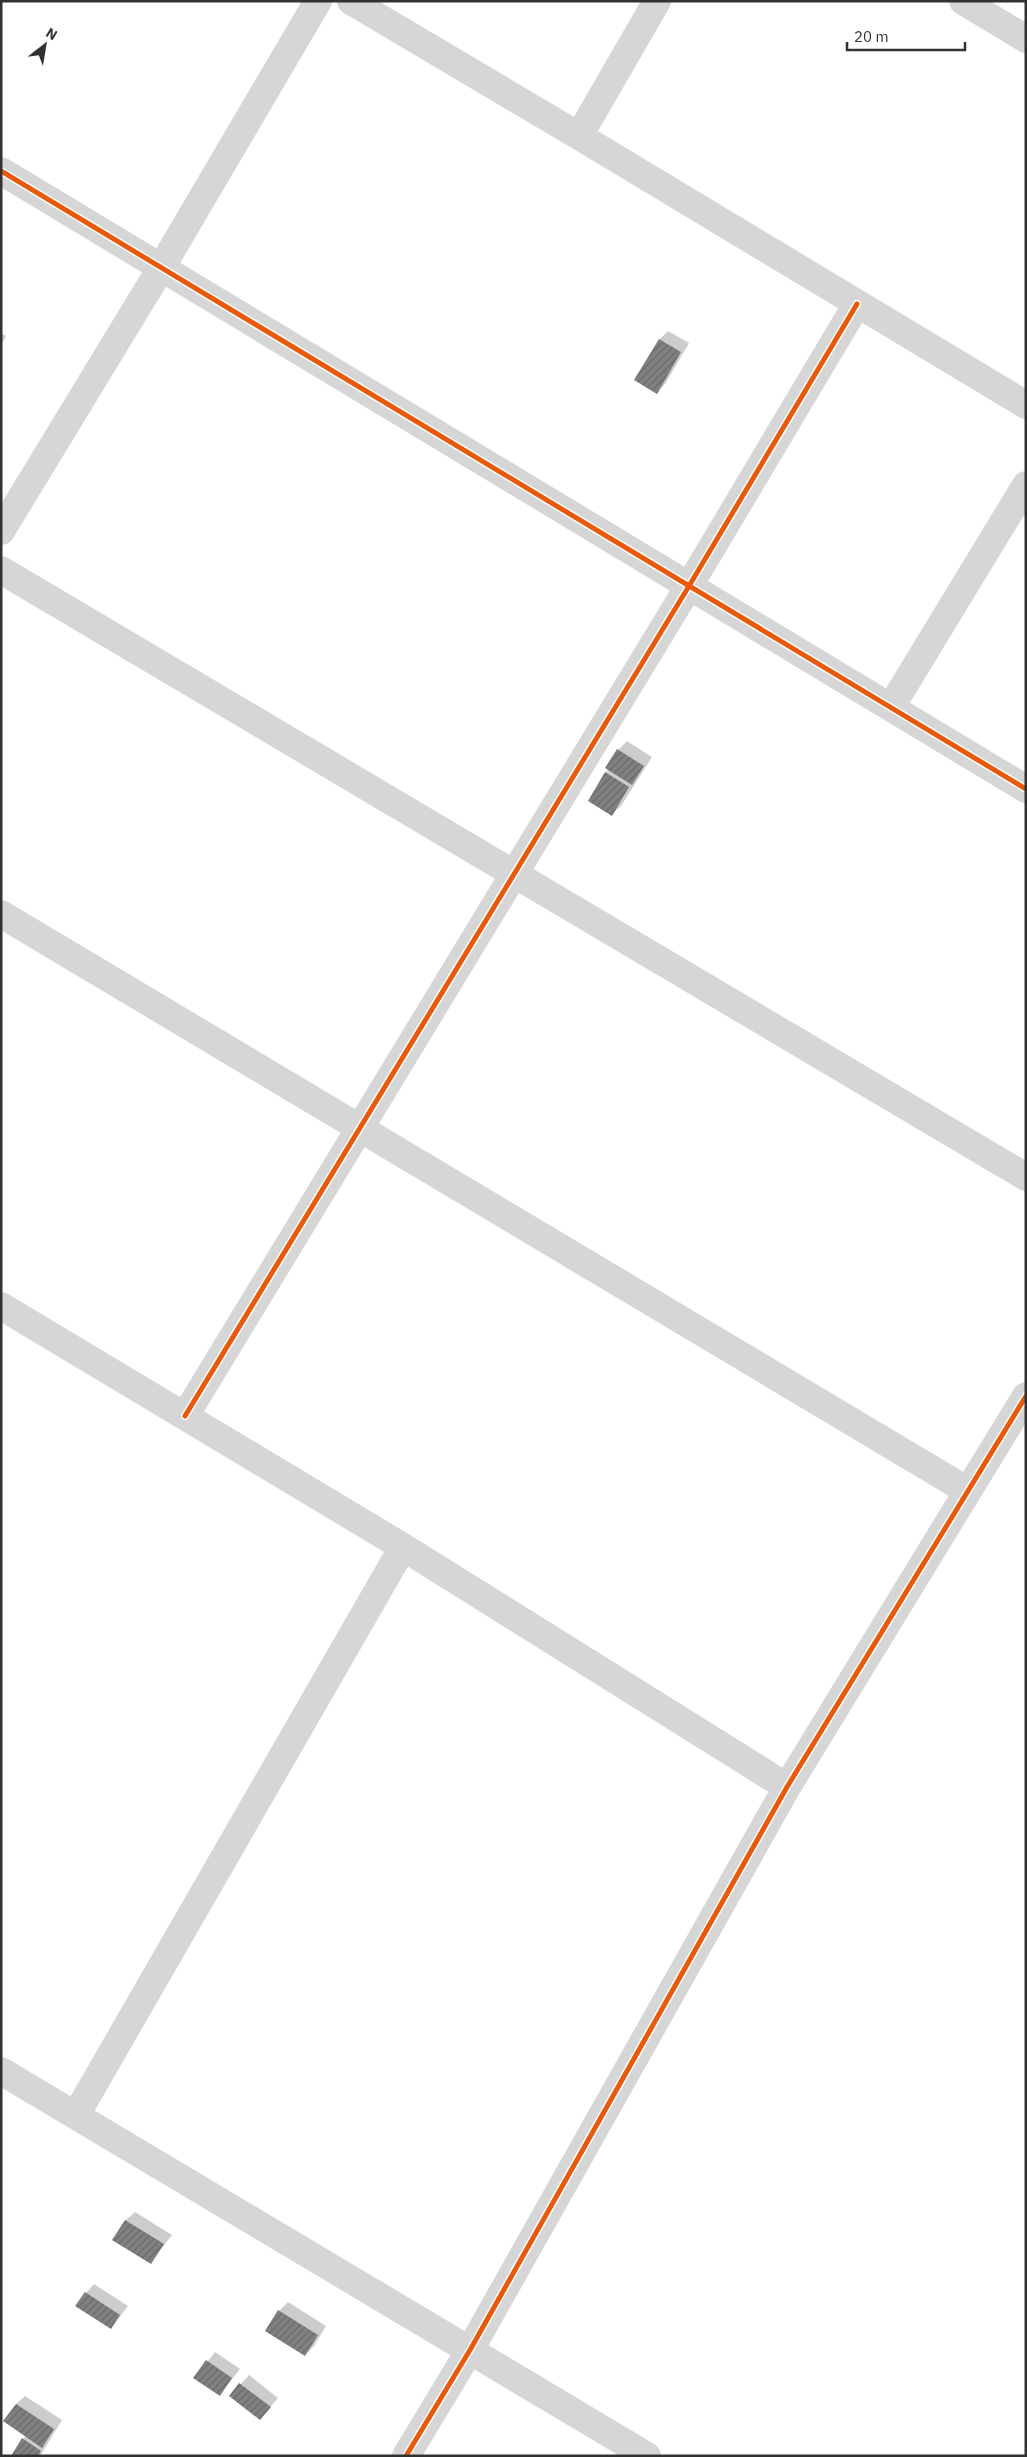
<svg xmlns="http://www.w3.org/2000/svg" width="1027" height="2457" font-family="'IBM Plex Sans',sans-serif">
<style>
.shadow{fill:#0003}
.building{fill:url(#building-hatch)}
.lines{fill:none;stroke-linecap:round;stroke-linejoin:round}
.street{stroke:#d6d6d6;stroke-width:28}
.cycleway-casing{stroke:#fff;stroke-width:8}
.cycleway{stroke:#e8590c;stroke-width:5}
</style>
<defs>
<pattern id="building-hatch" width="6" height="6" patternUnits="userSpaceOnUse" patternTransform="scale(1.25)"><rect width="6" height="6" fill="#808080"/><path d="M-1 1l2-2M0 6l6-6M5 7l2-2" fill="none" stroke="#696969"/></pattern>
</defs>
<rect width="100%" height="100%" fill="#fff"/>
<path class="shadow" d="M668,331L689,343L665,384L657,393L635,380L660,339Z
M1,333L6,336L1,345Z
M627,741L652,757L621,806L612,814L606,773L618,750Z
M135,2212L172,2235L150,2263L114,2240L126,2220Z
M94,2284L128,2306L111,2328L86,2293Z
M288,2302L326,2326L314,2346L305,2355L279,2311Z
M215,2352L240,2369L220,2394L195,2378Z
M249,2375L278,2398L260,2419L230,2396Z
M25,2396L62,2420L40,2456H12L26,2435L16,2404Z"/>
<path class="building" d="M659,339L681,352L657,394L634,380Z
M617,749L644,766L632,785L605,768Z
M605,772L629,787L612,816L588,801Z
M125,2220L164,2244L151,2264L112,2240Z
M85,2292L120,2315L111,2329L75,2306Z
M278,2310L318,2335L305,2356L265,2331Z
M206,2360L232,2378L220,2396L193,2378Z
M239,2383L271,2407L260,2420L229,2396Z
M16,2404L54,2429L42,2448L3,2421Z
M22,2438L41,2451L38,2456H11Z"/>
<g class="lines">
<path class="street" d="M351,1L579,136L1026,405
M963,1L1026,39
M579,136L657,1
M1,171L1026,789
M1,531L161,268L318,1
M1,570L1026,1177
M891,707L1026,485
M1,914L968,1491
M1,1306L403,1547L787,1787
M185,1416L689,586L857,304
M1,2071L647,2456
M76,2115L403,1547
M406,2456L470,2350L787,1787L1026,1396"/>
<defs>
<path id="cycleway" d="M1,171L1026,789
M185,1416L689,586L857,304
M406,2456L470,2350L787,1787L1026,1396"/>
</defs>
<use href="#cycleway" class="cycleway-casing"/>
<use href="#cycleway" class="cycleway"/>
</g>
<rect width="1027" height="2457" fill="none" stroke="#323232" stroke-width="5"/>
<g transform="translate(45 45) rotate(31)" stroke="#ffffff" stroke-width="4" paint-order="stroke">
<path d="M0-4L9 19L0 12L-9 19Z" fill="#323232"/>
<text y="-8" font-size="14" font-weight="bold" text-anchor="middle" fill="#323232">N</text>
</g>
<path d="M847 42v8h118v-8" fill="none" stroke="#323232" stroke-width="2.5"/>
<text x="854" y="42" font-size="15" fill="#323232" stroke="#ffffff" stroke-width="4" paint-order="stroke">20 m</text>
</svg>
